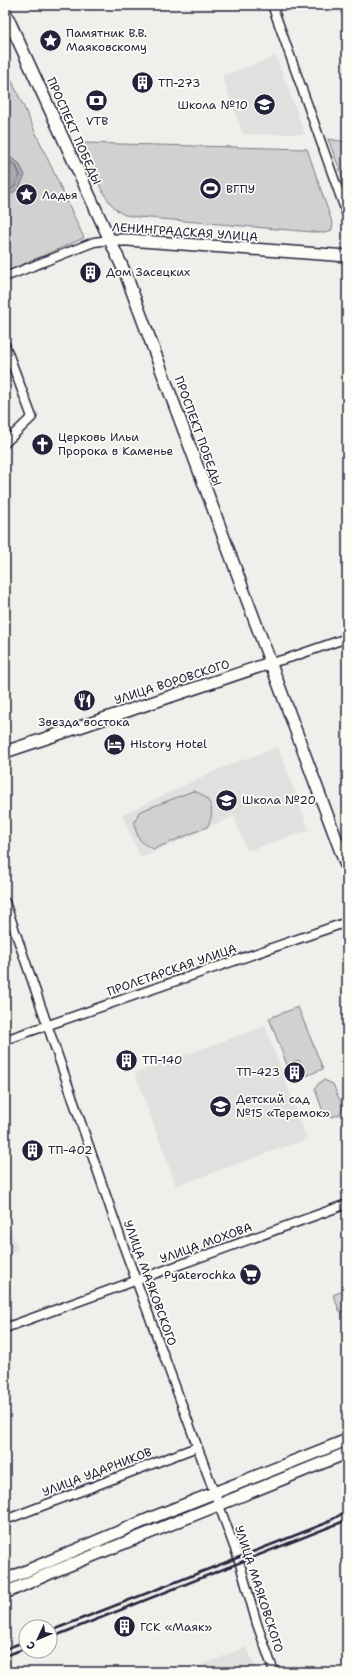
<svg xmlns="http://www.w3.org/2000/svg" width="352" height="1677" font-family="'Shantell Sans',sans-serif">
<style>
.built{fill:#e0e0df}
.green{fill:#d2d1d1;stroke:#7a7a86}
.water{fill:#a9a9b0;stroke:#737381}
.lines{fill:none;stroke-linecap:round;stroke-linejoin:round}
.shore{stroke:#58586a;stroke-width:1}
.street-casing{stroke:#22223b;stroke-width:11}
.secondary-casing{stroke:#22223b;stroke-width:14}
.street{stroke:#fdfcf7;stroke-width:8}
.secondary{stroke:#fdfcf7;stroke-width:11}
.rail{stroke:#22223b;stroke-width:2.5}
.labels{text-anchor:middle;dominant-baseline:central;stroke-width:3.5;stroke-linejoin:round;paint-order:stroke}
.poi-label{font-size:12px;fill:#22223b;stroke:#fdfcf7;text-anchor:start}
.street-label{font-size:12px;fill:#22223b;stroke:#fdfcf7}
</style>
<rect width="100%" height="100%" fill="#f0efec"/>
<filter id="ink" filterUnits="userSpaceOnUse"><feTurbulence type="fractalNoise" baseFrequency=".025" numOctaves="2"/><feDisplacementMap in="SourceGraphic" scale="8" xChannelSelector="R" yChannelSelector="G"/><feConvolveMatrix kernelMatrix="1 2 1 2 8 2 1 2 1" color-interpolation-filters="sRGB"/></filter>
<g filter="url(#ink)">
<path class="built" d="M276,56L305,134H243L222,76Z
M278,747L309,830L247,851L234,816L141,858L122,815L221,768Z
M265,1026L307,1139L176,1186L135,1073Z
M5,1215L18,1250L5,1255Z
M247,1647L257,1672H183Z"/>
<path class="green" d="M5,66L84,238L5,272Z
M328,139L347,142V189Z
M83,143L307,149L333,225L331,231L324,233L138,217C134,216 129,216 125,215C102,205 92,165 83,143Z
M193,791C212,796 216,812 207,827L154,849C140,844 137,837 134,823L139,812Z
M298,1007L323,1069L306,1076L299,1060L287,1065L269,1018Z
M324,1080L333,1084L343,1108L339,1115L331,1117L324,1114L315,1089L318,1084Z
M347,1289V1309L340,1312L333,1295Z"/>
<path class="water" d="M5,154L19,163L25,175L19,188L5,199Z"/>
<g class="lines">
<path class="shore" d="M5,158L16,166L20,175L15,186L5,194"/>
<defs>
<path id="street" d="M272,5L347,215
M5,277L94,242L110,240
M5,345L32,417L5,443
M270,663L289,658L347,638
M5,902L122,1242L238,1557L257,1624L274,1672
M5,1040L347,922
M5,1328L347,1204
M5,1520L197,1447"/>
<path id="secondary" d="M5,12L126,275L347,868
M110,240H128L347,256
M5,752L270,663
M5,1580L156,1516L347,1440
M5,1593L55,1571L347,1453"/>
</defs>
<use href="#street" class="street-casing"/>
<use href="#secondary" class="secondary-casing"/>
<use href="#street" class="street"/>
<use href="#secondary" class="secondary"/>
<path class="rail" d="M50,1631L324,1524L347,1511
M50,1638L347,1520
M5,1649L26,1641
M5,1656L26,1648"/>
</g>
</g>
<defs>
<symbol id="sight-disc" viewBox="-11 -11 22 22"><circle r="9.5" fill="#22223b" stroke="#fdfcf7"/><path d="M0-6L1.8-2.2L6-1.7L2.9 1.2L3.7 5.4L0 3.3L-3.7 5.4L-2.9 1.2L-6-1.7L-1.8-2.2Z" fill="#fff"/></symbol>
<symbol id="building-disc" viewBox="-11 -11 22 22"><circle r="9.5" fill="#22223b" stroke="#fdfcf7"/><path d="M-4-6H4V6H1V3H-1V6H-4ZM-2.5-4.3h1.7v1.8h-1.7ZM.8-4.3h1.7v1.8H.8ZM-2.5-1h1.7V.8h-1.7ZM.8-1h1.7V.8H.8Z" fill="#fff"/></symbol>
<symbol id="bank-disc" viewBox="-11 -11 22 22"><circle r="9.5" fill="#22223b" stroke="#fdfcf7"/><path d="M-6-4H6V4H-6ZM0-2.3a2.3 2.3 0 1 0 0 4.6a2.3 2.3 0 1 0 0-4.6Z" fill="#fff"/></symbol>
<symbol id="school-disc" viewBox="-11 -11 22 22"><circle r="9.5" fill="#22223b" stroke="#fdfcf7"/><path d="M0-5L7-2L0 1L-7-2ZM-4 1L0 2.5L4 1V4Q0 6-4 4Z" fill="#fff"/></symbol>
<symbol id="stadium-disc" viewBox="-11 -11 22 22"><circle r="9.5" fill="#22223b" stroke="#fdfcf7"/><path d="M0-5a6.5 5 0 1 0 0 10a6.5 5 0 1 0 0-10ZM-3.5-1.8h7v3.6h-7Z" fill="#fff"/></symbol>
<symbol id="church-disc" viewBox="-11 -11 22 22"><circle r="9.5" fill="#22223b" stroke="#fdfcf7"/><path d="M-1.2-6h2.4v3.5h3.3v2.4h-3.3V6h-2.4V-.1h-3.3v-2.4h3.3Z" fill="#fff"/></symbol>
<symbol id="restaurant-disc" viewBox="-11 -11 22 22"><circle r="9.5" fill="#22223b" stroke="#fdfcf7"/><path d="M-5-6h1v4h1v-4h1v4h1v-4h1v5L-1.5 .5V6h-2V.5L-5-1ZM5-6V6H3V1.5H1.5Q1.5-4 5-6Z" fill="#fff"/></symbol>
<symbol id="hotel-disc" viewBox="-11 -11 22 22"><circle r="9.5" fill="#22223b" stroke="#fdfcf7"/><path d="M-6-4.5h1.5V1H6V5H4.5V3h-9V5H-6ZM-4 0a1.8 1.8 0 1 1 3.6 0ZM.5 0V-2.5h3Q6-2.5 6 0Z" fill="#fff"/></symbol>
<symbol id="supermarket-disc" viewBox="-11 -11 22 22"><circle r="9.5" fill="#22223b" stroke="#fdfcf7"/><path d="M-6-5.5h2.5l.6 2H6L4.5 2H-2.5L-4.4-4H-6ZM-1.5 3.2a1.3 1.3 0 1 0 .1 0ZM3 3.2a1.3 1.3 0 1 0 .1 0Z" fill="#fff"/></symbol>
</defs>
<g fill-rule="evenodd">
<use href="#sight-disc" x="38" y="28" width="25" height="25"/>
<use href="#building-disc" x="130" y="70" width="25" height="25"/>
<use href="#bank-disc" x="84" y="88" width="25" height="25"/>
<use href="#school-disc" x="252" y="92" width="25" height="25"/>
<use href="#stadium-disc" x="198" y="176" width="25" height="25"/>
<use href="#sight-disc" x="14" y="182" width="25" height="25"/>
<use href="#building-disc" x="78" y="260" width="25" height="25"/>
<use href="#church-disc" x="30" y="432" width="25" height="25"/>
<use href="#restaurant-disc" x="72" y="688" width="25" height="25"/>
<use href="#hotel-disc" x="102" y="732" width="25" height="25"/>
<use href="#school-disc" x="214" y="788" width="25" height="25"/>
<use href="#building-disc" x="114" y="1048" width="25" height="25"/>
<use href="#building-disc" x="282" y="1060" width="25" height="25"/>
<use href="#school-disc" x="208" y="1094" width="25" height="25"/>
<use href="#building-disc" x="20" y="1138" width="25" height="25"/>
<use href="#supermarket-disc" x="238" y="1262" width="25" height="25"/>
<use href="#building-disc" x="112" y="1614" width="25" height="25"/>
</g>
<g class="labels">
<g class="poi-label">
<text x="66" y="33">Памятник В.В.<tspan x="66" dy="14">Маяковскому</tspan></text>
<text x="158" y="83">ТП-273</text>
<text x="248" y="105" text-anchor="end">Школа №10</text>
<text x="97" y="121" text-anchor="middle">VTB</text>
<text x="226" y="189">ВГПУ</text>
<text x="42" y="195">Ладья</text>
<text x="106" y="272">Дом Засецких</text>
<text x="58" y="437">Церковь Ильи<tspan x="58" dy="14">Пророка в Каменье</tspan></text>
<text x="84" y="722" text-anchor="middle">Звезда востока</text>
<text x="130" y="744">History Hotel</text>
<text x="242" y="800">Школа №20</text>
<text x="142" y="1060">ТП-140</text>
<text x="280" y="1072" text-anchor="end">ТП-423</text>
<text x="236" y="1099">Детский сад<tspan x="236" dy="14">№15 «Теремок»</tspan></text>
<text x="48" y="1150">ТП-402</text>
<text x="236" y="1275" text-anchor="end">Pyaterochka</text>
<text x="140" y="1627">ГСК «Маяк»</text>
</g>
<g class="street-label">
<text transform="translate(74 131) rotate(66)">ПРОСПЕКТ ПОБЕДЫ</text>
<text transform="translate(185 232) rotate(4)">ЛЕНИНГРАДСКАЯ УЛИЦА</text>
<text transform="translate(198 431) rotate(70)">ПРОСПЕКТ ПОБЕДЫ</text>
<text transform="translate(172 682) rotate(-18)">УЛИЦА ВОРОВСКОГО</text>
<text transform="translate(172 970) rotate(-19)">ПРОЛЕТАРСКАЯ УЛИЦА</text>
<text transform="translate(206 1243) rotate(-20)">УЛИЦА МОХОВА</text>
<text transform="translate(150 1283) rotate(70)">УЛИЦА МАЯКОВСКОГО</text>
<text transform="translate(97 1472) rotate(-21)">УЛИЦА УДАРНИКОВ</text>
<text transform="translate(259 1589) rotate(72)">УЛИЦА МАЯКОВСКОГО</text>
</g>
</g>
<rect width="352" height="1677" fill="none" stroke="#fdfcf7" stroke-width="20"/>
<rect x="10" y="10" width="332" height="1657" fill="none" stroke="#22223b" stroke-width="1.5" filter="url(#ink)"/>
<g transform="translate(38 1639) rotate(226)"><circle r="19" fill="#fdfcf7" stroke="#a5a5ac"/>
<path d="M0-3L7 15L0 10L-7 15Z" fill="#22223b"/>
<text y="-6" font-size="11" font-weight="bold" text-anchor="middle" fill="#22223b">С</text>
</g>
</svg>
